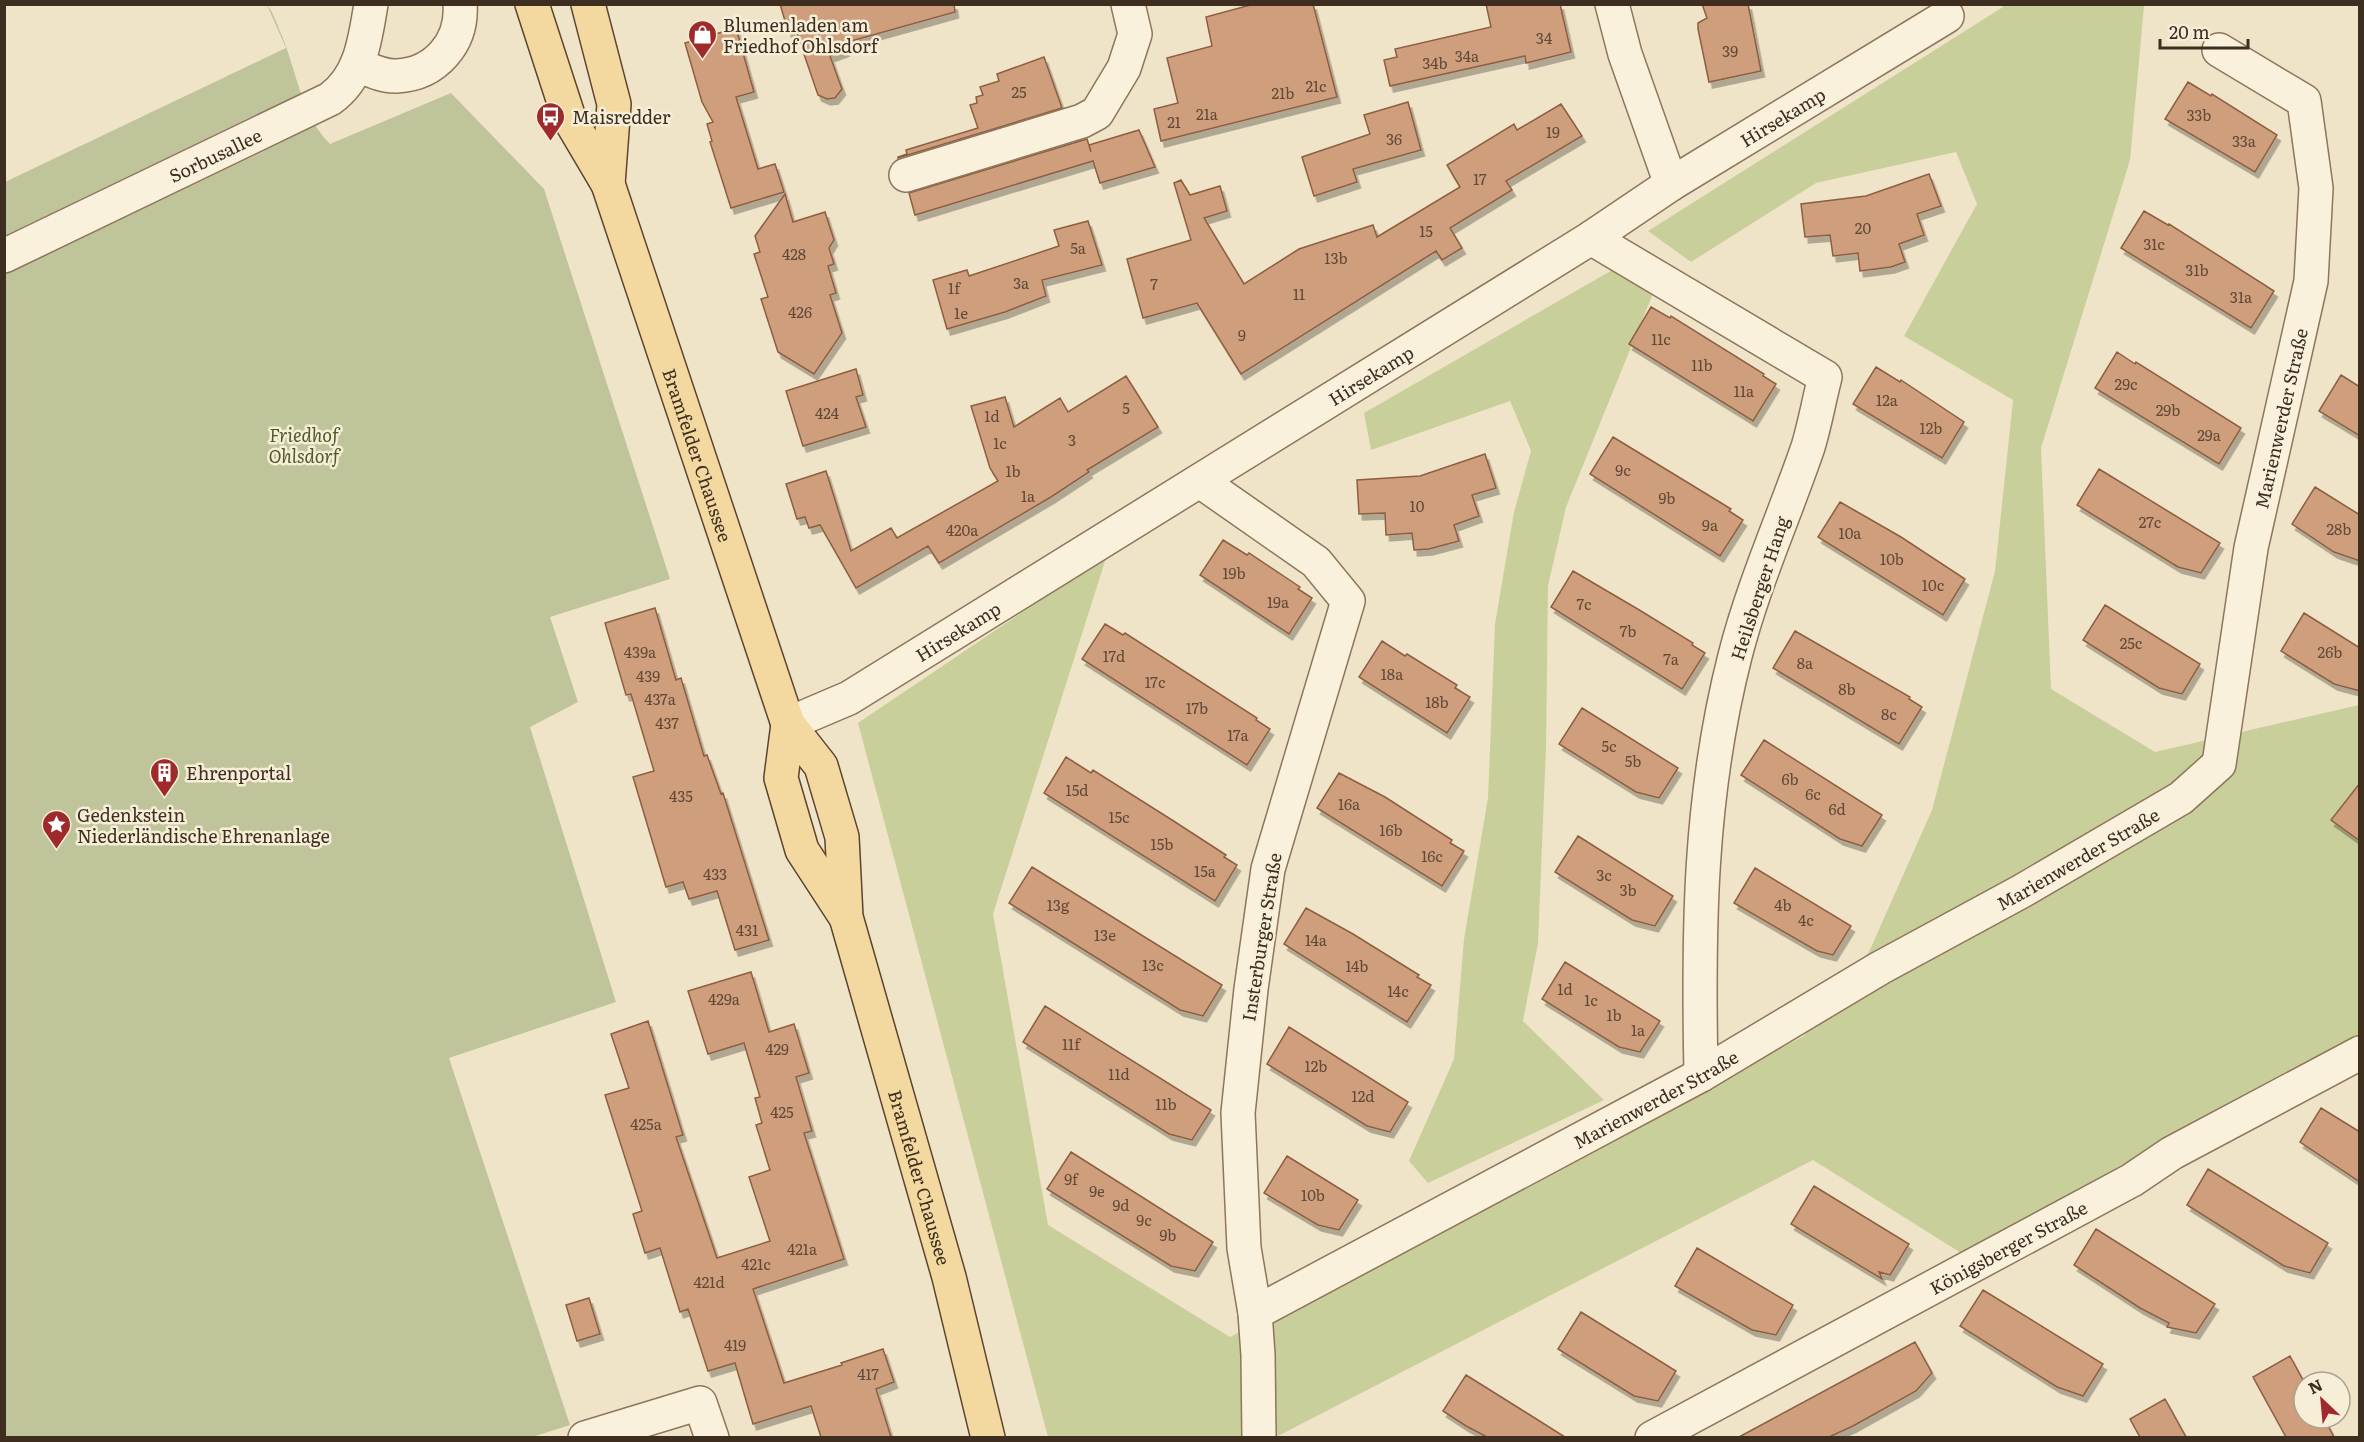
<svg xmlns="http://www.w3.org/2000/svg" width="2364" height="1442" font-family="Literata,serif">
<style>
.green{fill:#c9cf9b}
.cemetery{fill:#bfc49a}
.building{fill:#cf9f7d;stroke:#8d5f41;stroke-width:1.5;filter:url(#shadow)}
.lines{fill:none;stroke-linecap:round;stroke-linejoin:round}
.minor-casing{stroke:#8d765c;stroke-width:36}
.major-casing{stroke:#5b4430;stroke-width:36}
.minor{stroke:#faf1dc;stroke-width:33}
.major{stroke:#f3d9a0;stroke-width:33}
.labels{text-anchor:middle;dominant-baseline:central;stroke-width:5;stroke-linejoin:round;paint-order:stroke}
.number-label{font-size:15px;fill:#624a37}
.poi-label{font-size:18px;fill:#3d2e20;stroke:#f7eed8;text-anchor:start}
.street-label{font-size:18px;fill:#3d2e20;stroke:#f7eed8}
.park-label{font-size:18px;font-style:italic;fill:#4d5a26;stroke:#f7eed8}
</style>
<defs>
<filter id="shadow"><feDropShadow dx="3.5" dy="6" stdDeviation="0" flood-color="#0004"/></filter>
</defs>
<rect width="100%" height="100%" fill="#f0e4c8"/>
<path class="green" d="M2003,5H2149L2144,6L2130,160L2041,448L2051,689L2155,752L2359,705V783L2331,820L2359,842V1039L1961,1253L1813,1160L1276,1437H1048L858,723L1107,555L993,914L1048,1225L1230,1337L1804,1036L1869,952L1932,810L1995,571L2013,400L1904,336L1977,204L1956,152L1816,183L1691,262L1648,231L2003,7Z
M1621,265L1656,286L1566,507L1548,586L1546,748L1538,943L1523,1021L1604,1100L1428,1183L1409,1161L1454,1059L1464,939L1488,798L1495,624L1514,512L1531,451L1510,401L1371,450L1364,413Z"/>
<path class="cemetery" d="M267,5C272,10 276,21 279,29C296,66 300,114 330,144L451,93L544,189L670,579L550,617L578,702L530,727L616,1002L449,1058L570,1425L529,1438H5V182L286,48Z"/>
<path class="building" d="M780,4H954L955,12L844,43L846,50L830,56L842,89L835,98L827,99L818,95L795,28L788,31Z
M1254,4H1313L1337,97L1161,141L1154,109L1178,103L1167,58L1212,46L1206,17Z
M1486,4H1560L1571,52L1526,63L1525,56L1390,86L1384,60L1397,57L1395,49L1491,27Z
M1702,4H1748L1761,71L1709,82L1698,29V23L1707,18Z
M736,28L754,92L736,97L758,169L775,164L784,192L731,208L710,142L712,141L707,124L713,122L702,102L685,43Z
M1044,57L1062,108L898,158V157L907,154L906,150L978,128L970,105L977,103L976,97L983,95L980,87L999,81L997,74Z
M2188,82L2211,96L2212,94L2277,135L2255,172L2165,119Z
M1408,102L1421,150L1353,169L1357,182L1314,196L1302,157L1370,134L1364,115Z
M1561,104L1582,136L1506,181L1512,190L1450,228L1462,248L1442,260L1436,251L1241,374L1197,303L1143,318L1127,259L1191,240L1174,183L1181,180L1190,195L1220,186L1227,211L1204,218L1244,284L1299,249L1373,225L1377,237L1460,187L1447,165L1514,124L1517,130Z
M1139,130L1155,167L1100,183L1093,161L915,215L909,193L1087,139L1091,152L1089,145Z
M1929,174L1941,206L1917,214L1924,235L1899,244L1905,262L1891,267L1860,271L1858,253L1833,256L1830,235L1805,237L1801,204L1866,196Z
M785,194L793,222L825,212L834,240L829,248L834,264L828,266L836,293L830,295L842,333L814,374L778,352L761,299L768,297L754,254L760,252L755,236Z
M2144,211L2168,225L2169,224L2274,291L2251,328L2121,248Z
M1088,221L1102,265L1042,280L1046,296L1005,312L947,329L933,280L967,270L969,276L1059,246L1054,230Z
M1651,307L1670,318L1671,316L1764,374L1763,376L1776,384L1753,421L1629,344Z
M2117,352L2135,364L2136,362L2241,428L2219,464L2095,388Z
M1876,367L1900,382L1901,380L1964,422L1942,458L1853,404Z
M856,369L863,395L856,397L866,427L803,446L786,391Z
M2341,375L2360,387V436L2319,411Z
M1126,376L1158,427L1087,470L1089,472L1051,497L939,563L928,546L856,588L820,525L809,528L805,517L797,519L786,484L826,471L851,551L891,528L897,538L998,481L990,468L971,406L1005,397L1014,427L1060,398L1068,412Z
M1613,437L1731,509L1729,511L1743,520L1720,556L1590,474Z
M1485,454L1496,488L1472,495L1479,516L1454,525L1459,541L1429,549L1414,550L1412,533L1386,535L1385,513L1359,514L1357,480L1420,476Z
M2099,469L2220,543L2201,573L2178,567L2077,505Z
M2315,487L2360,515V561L2334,552L2292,524Z
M1840,502L1901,537L1965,579L1943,615L1818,537Z
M1223,540L1247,555L1249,553L1300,587L1298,589L1312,598L1289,634L1200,575Z
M1573,571L1641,611L1693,643L1692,645L1705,653L1682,689L1551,607Z
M2105,605L2200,664L2182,694L2159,688L2083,640Z
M655,608L676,680L681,678L704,756L707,755L721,794L723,793L769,940L735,950L717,891L689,899L683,882L666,887L633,777L654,771L631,694L626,695L605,623Z
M2304,613L2360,648V691L2334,684L2281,651Z
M1105,624L1123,635L1125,633L1257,718L1256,720L1270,729L1247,765L1082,659Z
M1795,631L1910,697L1909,699L1922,707L1899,744L1773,668Z
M1382,641L1405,656L1407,654L1457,685L1455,688L1470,697L1447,733L1359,677Z
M1582,708L1678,768L1659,798L1636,792L1559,744Z
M1764,740L1882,815L1862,846L1840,839L1741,775Z
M1066,757L1091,773L1093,770L1172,820L1226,855L1224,857L1237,865L1215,901L1044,793Z
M1339,773L1385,797L1452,840L1450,843L1464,851L1442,886L1317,808Z
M2360,783V841L2331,820Z
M1578,836L1673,896L1655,926L1632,920L1555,872Z
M1032,867L1222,985L1203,1016L1180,1010L1009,903Z
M1755,868L1851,926L1833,955L1817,951L1734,903Z
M1306,908L1353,934L1419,975L1417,977L1431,985L1407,1022L1284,944Z
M1565,962L1660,1021L1640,1052L1619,1047L1542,999Z
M751,972L769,1032L794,1024L809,1073L796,1077L812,1131L804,1133L844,1259L753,1289L784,1383L842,1365L841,1363L883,1349L894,1382L876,1389L891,1437H821L811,1406L753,1424L735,1363L708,1371L688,1309L680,1312L660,1248L645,1253L633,1214L642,1211L605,1095L629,1088L611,1034L648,1021L683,1135L676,1137L717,1258L770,1241L749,1177L770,1170L756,1125L762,1123L755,1098L760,1097L744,1043L708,1054L688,991Z
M1045,1006L1211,1110L1192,1140L1169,1134L1023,1042Z
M1289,1027L1408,1102L1390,1132L1367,1126L1267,1064Z
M2321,1108L2360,1132V1182L2300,1142Z
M1071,1152L1213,1242L1195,1271L1171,1266L1047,1189Z
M1287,1156L1358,1200L1339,1230L1318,1225L1264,1193Z
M2208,1169L2328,1243L2310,1273L2284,1266L2187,1205Z
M1814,1186L1909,1244L1890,1275L1879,1272L1882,1279L1791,1224Z
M2096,1229L2215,1304L2196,1333L2167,1327L2169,1323L2140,1308L2074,1265Z
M1697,1248L1793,1305L1776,1335L1752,1330L1675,1286Z
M1983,1290L2103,1364L2083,1396L2057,1387L1960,1326Z
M589,1298L600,1334L577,1341L566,1305Z
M1581,1312L1676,1371L1658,1401L1634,1396L1558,1349Z
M1915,1342L1932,1373L1916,1391L1853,1426L1829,1437H1739Z
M2290,1356L2304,1382V1418H2324L2334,1437H2286L2253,1377Z
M1466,1375L1530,1415L1565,1437H1487L1466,1426L1443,1411Z
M2165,1399L2186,1437H2140L2130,1419Z"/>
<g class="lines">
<defs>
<g id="minor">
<path d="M1612,4L1625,54L1671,184"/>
<path d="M358,65C370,70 384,77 397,76C436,74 463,42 460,4"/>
<path d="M906,175L1082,121L1097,113L1124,68L1135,34L1128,4"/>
<path d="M1591,238L1825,377C1819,400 1815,424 1808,447C1784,517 1753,585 1735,656C1699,797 1698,931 1701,1075"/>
<path id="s1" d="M4,256L330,99C361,77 365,40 371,4"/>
<path d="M1200,481L1316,562L1348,601L1268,869L1251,989L1238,1113L1244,1248L1255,1313L1258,1355L1259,1438"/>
<path id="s2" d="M788,724L849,698L1591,238L1671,184L1947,16"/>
<path id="s3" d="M1255,1313L1701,1075L1880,968L2022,891L2181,798L2219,764L2251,548L2311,281L2316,188L2304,101L2219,50"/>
<path d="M585,1438L700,1403L712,1438"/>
<path id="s4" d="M1652,1438L2132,1180L2172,1153L2360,1053"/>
</g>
<g id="major">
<path id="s5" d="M532,4L569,118L608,184L788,724L821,766L842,837L846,917L949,1277L988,1438"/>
<path d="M588,4L614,104L608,184"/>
<path d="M788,724L781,778L802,850L845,916"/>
</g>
</defs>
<use href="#minor" class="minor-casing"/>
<use href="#major" class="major-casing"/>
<use href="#minor" class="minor"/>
<use href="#major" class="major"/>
</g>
<defs>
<symbol id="shop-pin" viewBox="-11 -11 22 30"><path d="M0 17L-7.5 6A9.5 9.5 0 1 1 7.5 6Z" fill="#9e2a2b" stroke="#f7eed8"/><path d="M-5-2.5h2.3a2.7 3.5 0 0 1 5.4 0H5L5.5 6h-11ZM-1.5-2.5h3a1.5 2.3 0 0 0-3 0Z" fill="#fff"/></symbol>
<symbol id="bus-pin" viewBox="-11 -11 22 30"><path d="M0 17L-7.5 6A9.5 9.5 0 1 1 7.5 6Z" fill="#9e2a2b" stroke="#f7eed8"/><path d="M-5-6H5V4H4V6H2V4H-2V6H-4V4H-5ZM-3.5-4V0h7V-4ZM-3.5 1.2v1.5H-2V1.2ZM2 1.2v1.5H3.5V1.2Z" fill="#fff"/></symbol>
<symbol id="building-pin" viewBox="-11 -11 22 30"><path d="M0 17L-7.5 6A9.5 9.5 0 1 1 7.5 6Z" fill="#9e2a2b" stroke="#f7eed8"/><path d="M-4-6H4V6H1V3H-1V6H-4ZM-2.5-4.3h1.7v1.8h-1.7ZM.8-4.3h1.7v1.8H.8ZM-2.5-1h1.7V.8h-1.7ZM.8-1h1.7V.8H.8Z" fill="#fff"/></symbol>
<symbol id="sight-pin" viewBox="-11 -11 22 30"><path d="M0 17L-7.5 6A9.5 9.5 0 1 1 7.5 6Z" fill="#9e2a2b" stroke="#f7eed8"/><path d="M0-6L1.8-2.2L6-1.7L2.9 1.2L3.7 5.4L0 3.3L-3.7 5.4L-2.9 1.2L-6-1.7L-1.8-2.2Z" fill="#fff"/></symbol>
</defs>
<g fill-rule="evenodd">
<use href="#shop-pin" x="686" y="18" width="33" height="45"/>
<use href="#bus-pin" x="534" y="100" width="33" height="45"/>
<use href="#building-pin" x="148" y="756" width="33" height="45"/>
<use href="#sight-pin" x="40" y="808" width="33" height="45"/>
</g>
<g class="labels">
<g class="number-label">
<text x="1544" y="37">34</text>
<text x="1730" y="50">39</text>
<text x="1467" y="55">34a</text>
<text x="1435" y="62">34b</text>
<text x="1316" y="85">21c</text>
<text x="1019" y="91">25</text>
<text x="1283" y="92">21b</text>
<text x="1207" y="113">21a</text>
<text x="2199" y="114">33b</text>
<text x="1174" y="121">21</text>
<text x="1553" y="131">19</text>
<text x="1394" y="138">36</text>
<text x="2244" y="140">33a</text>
<text x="1480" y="178">17</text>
<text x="1863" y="227">20</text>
<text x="1426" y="230">15</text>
<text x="2154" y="243">31c</text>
<text x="1078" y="247">5a</text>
<text x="794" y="253">428</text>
<text x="1336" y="257">13b</text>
<text x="2197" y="269">31b</text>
<text x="1021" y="282">3a</text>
<text x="1154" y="283">7</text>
<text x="954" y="287">1f</text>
<text x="1299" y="293">11</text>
<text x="2241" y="296">31a</text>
<text x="800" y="311">426</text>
<text x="961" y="312">1e</text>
<text x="1242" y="334">9</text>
<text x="1661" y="338">11c</text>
<text x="1702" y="364">11b</text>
<text x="2126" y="383">29c</text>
<text x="1744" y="390">11a</text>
<text x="1887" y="399">12a</text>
<text x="1126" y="407">5</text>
<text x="2168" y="409">29b</text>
<text x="827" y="412">424</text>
<text x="992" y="415">1d</text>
<text x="1931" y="427">12b</text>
<text x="2209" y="434">29a</text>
<text x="1072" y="439">3</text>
<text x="1000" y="442">1c</text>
<text x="1623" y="469">9c</text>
<text x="1013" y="470">1b</text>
<text x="1028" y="495">1a</text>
<text x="1667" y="497">9b</text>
<text x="1417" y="505">10</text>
<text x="2150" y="521">27c</text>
<text x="1710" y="524">9a</text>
<text x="2339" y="528">28b</text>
<text x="962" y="529">420a</text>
<text x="1850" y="532">10a</text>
<text x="1892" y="558">10b</text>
<text x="1234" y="572">19b</text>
<text x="1933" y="584">10c</text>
<text x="1278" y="601">19a</text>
<text x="1584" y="603">7c</text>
<text x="1628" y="630">7b</text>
<text x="2131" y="642">25c</text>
<text x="640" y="651">439a</text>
<text x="2330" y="651">26b</text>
<text x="1114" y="655">17d</text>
<text x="1671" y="658">7a</text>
<text x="1805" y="662">8a</text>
<text x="1392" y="673">18a</text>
<text x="648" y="675">439</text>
<text x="1155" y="681">17c</text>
<text x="1847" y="688">8b</text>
<text x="660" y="698">437a</text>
<text x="1437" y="701">18b</text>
<text x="1197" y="707">17b</text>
<text x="1889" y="713">8c</text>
<text x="667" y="722">437</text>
<text x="1238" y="734">17a</text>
<text x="1609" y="745">5c</text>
<text x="1633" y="760">5b</text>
<text x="1790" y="778">6b</text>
<text x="1077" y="789">15d</text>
<text x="1813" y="793">6c</text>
<text x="681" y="795">435</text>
<text x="1349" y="803">16a</text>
<text x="1837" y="808">6d</text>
<text x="1119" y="816">15c</text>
<text x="1391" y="829">16b</text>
<text x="1162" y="843">15b</text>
<text x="1432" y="855">16c</text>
<text x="1205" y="870">15a</text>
<text x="715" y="873">433</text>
<text x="1604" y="874">3c</text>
<text x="1628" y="889">3b</text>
<text x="1058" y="904">13g</text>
<text x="1783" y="904">4b</text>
<text x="1806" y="919">4c</text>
<text x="747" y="929">431</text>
<text x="1105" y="934">13e</text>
<text x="1316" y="939">14a</text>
<text x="1153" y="964">13c</text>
<text x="1357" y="965">14b</text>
<text x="1565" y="988">1d</text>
<text x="1398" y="990">14c</text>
<text x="724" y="998">429a</text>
<text x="1591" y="999">1c</text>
<text x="1614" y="1014">1b</text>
<text x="1638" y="1029">1a</text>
<text x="1071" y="1043">11f</text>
<text x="777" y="1048">429</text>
<text x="1316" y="1065">12b</text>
<text x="1119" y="1073">11d</text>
<text x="1363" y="1095">12d</text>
<text x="1166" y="1103">11b</text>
<text x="782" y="1111">425</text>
<text x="646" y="1123">425a</text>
<text x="1071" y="1178">9f</text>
<text x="1097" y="1190">9e</text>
<text x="1313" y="1194">10b</text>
<text x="1121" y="1204">9d</text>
<text x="1144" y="1219">9c</text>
<text x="1168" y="1234">9b</text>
<text x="802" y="1248">421a</text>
<text x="756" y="1263">421c</text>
<text x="709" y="1281">421d</text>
<text x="735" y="1344">419</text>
<text x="868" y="1373">417</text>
</g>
<g class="poi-label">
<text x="723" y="24">Blumenladen am<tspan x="723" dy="21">Friedhof Ohlsdorf</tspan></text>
<text x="572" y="116">Maisredder</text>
<text x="186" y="772">Ehrenportal</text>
<text x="77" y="814">Gedenkstein<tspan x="77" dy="21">Niederländische Ehrenanlage</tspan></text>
</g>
<g class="street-label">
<text stroke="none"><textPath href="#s2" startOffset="1166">Hirsekamp</textPath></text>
<text stroke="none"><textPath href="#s1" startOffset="234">Sorbusallee</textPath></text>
<text stroke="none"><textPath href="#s2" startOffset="680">Hirsekamp</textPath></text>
<text stroke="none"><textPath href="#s3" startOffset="1462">Marienwerder Straße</textPath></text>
<text stroke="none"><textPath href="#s5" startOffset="482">Bramfelder Chaussee</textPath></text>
<text transform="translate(1759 588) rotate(-72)">Heilsberger Hang</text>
<text stroke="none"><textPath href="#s2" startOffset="194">Hirsekamp</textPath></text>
<text stroke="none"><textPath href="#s3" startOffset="940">Marienwerder Straße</textPath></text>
<text transform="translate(1261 937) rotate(-81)">Insterburger Straße</text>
<text stroke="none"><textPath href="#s3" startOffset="454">Marienwerder Straße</textPath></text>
<text stroke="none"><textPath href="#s5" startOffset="1244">Bramfelder Chaussee</textPath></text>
<text stroke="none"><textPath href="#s4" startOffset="404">Königsberger Straße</textPath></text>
</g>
<g class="park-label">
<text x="304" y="434">Friedhof<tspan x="304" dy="21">Ohlsdorf</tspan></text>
</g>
</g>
<rect width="2364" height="1442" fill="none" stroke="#3d2e20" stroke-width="12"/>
<g transform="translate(2322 1400) rotate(334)"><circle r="28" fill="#f7eed8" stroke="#ada18e" stroke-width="1.5"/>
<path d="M0-4.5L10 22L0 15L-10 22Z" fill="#9e2a2b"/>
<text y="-9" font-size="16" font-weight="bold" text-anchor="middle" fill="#3d2e20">N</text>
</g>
<path d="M2160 39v9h88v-9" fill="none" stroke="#3d2e20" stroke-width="3"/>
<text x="2169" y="39" font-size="18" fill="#3d2e20" stroke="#f7eed8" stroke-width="4.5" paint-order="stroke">20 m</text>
</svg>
